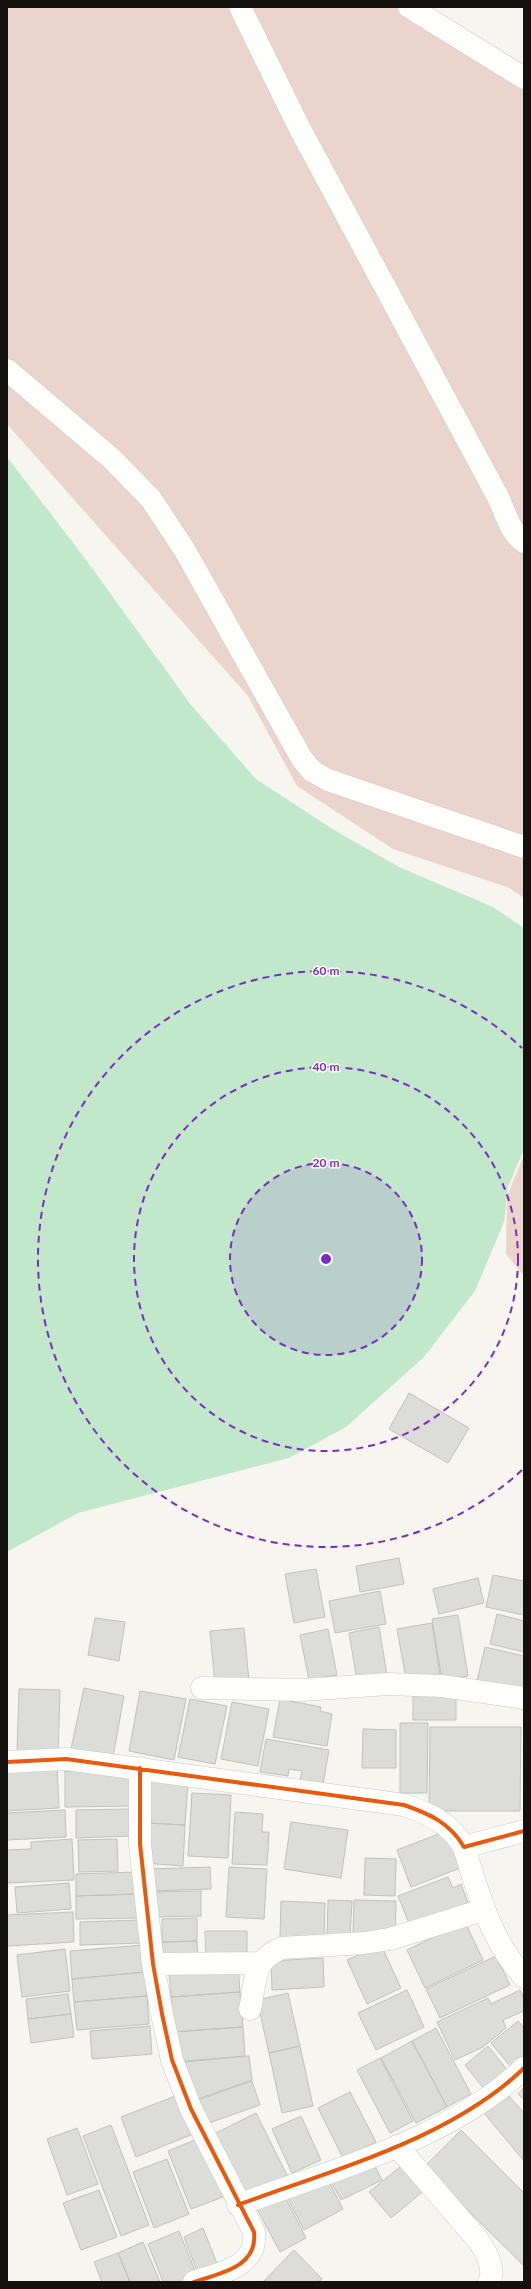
<svg xmlns="http://www.w3.org/2000/svg" width="531" height="2289" font-family="Lato,sans-serif">
<style>
.green{fill:#ebd4cc}
.water{fill:#c2e8cc}
.building{fill:#dcddd8;stroke:#c0c1bc}
.lines{fill:none;stroke-linecap:round;stroke-linejoin:round}
.minor-casing{stroke:#c8c7c3;stroke-width:23}
.minor{stroke:#fefefd;stroke-width:22}
.cycleway-casing{stroke:#fff;stroke-width:6}
.cycleway{stroke:#e8590c;stroke-width:4}
.ring{fill:none;stroke:#7b2cbf;stroke-width:2;stroke-dasharray:7 5}
.centre{fill:#7b2cbf;stroke:#fff;stroke-width:2}
.ring-label{font-size:12px;text-anchor:middle;font-weight:bold;fill:#7b2cbf;stroke:#fff;stroke-width:3;stroke-linejoin:round;paint-order:stroke}
</style>
<rect width="100%" height="100%" fill="#f6f5f0"/>
<path class="green" d="M7,7H412L524,70V898L510,888L393,849L297,786L248,696L7,424Z
M524,1155V1276L506,1254L507,1196Z"/>
<path class="water" d="M7,457L84,557L191,705L256,779L334,830L399,867L493,907L524,928V1149L508,1187L504,1222L475,1291L424,1357L346,1427L289,1458L78,1513L7,1552Z"/>
<path class="building" d="M409,1393L469,1428L448,1463L389,1429Z
M399,1558L404,1584L360,1592L356,1566Z
M316,1569L325,1617L294,1623L285,1574Z
M493,1575L524,1581V1615L486,1607Z
M478,1578L484,1603L439,1614L433,1589Z
M380,1591L386,1624L335,1633L329,1601Z
M497,1614L524,1621V1652L490,1644Z
M458,1615L468,1676L442,1680L432,1619Z
M95,1618L125,1622L119,1661L88,1655Z
M432,1623L440,1674L406,1679L397,1629Z
M379,1627L387,1675L357,1680L349,1633Z
M244,1628L249,1681L215,1685L210,1631Z
M328,1629L337,1675L309,1680L300,1635Z
M485,1647L524,1656V1692L477,1681Z
M84,1688L124,1696L113,1757L71,1749Z
M19,1689L60,1690L58,1754L17,1753Z
M140,1691L186,1699L174,1760L129,1751Z
M413,1694H456V1720H413Z
M190,1699L227,1706L215,1764L178,1757Z
M280,1699L321,1707L320,1711L332,1714L327,1746L273,1737Z
M232,1702L269,1709L258,1766L221,1759Z
M400,1723H428L427,1793H400Z
M430,1727H521L520,1811H429Z
M363,1729L396,1730V1768H362Z
M266,1739L329,1750L323,1784L300,1780L302,1771L289,1769L288,1776L260,1772Z
M57,1766L59,1808L7,1811V1768Z
M130,1770L131,1806L65,1807V1771Z
M149,1780L188,1782L185,1825L146,1823Z
M192,1793L231,1795L228,1858L188,1856Z
M131,1809V1836L76,1838V1810Z
M65,1810L66,1837L7,1840V1813Z
M235,1812L263,1814L262,1832H269L267,1865L232,1864Z
M291,1822L348,1830L341,1878L284,1869Z
M146,1823L185,1825L183,1866L144,1863Z
M449,1830L463,1867L411,1887L397,1850Z
M72,1839L74,1880L7,1883V1850L31,1849V1842Z
M117,1839L118,1871L79,1872L78,1840Z
M365,1858L396,1859L395,1896L364,1895Z
M210,1867L211,1889L151,1891L150,1869Z
M229,1867L267,1869L264,1919L226,1917Z
M137,1872L138,1894L76,1896V1874Z
M448,1877L453,1888L461,1884L469,1906L411,1928L398,1896Z
M69,1883L71,1909L17,1913L15,1887Z
M201,1891V1916L151,1917V1892Z
M138,1894L139,1918L76,1919V1896Z
M328,1900L352,1901L350,1937L327,1936Z
M354,1900L396,1901L395,1935L353,1934Z
M281,1901L325,1903L324,1939L280,1938Z
M73,1912L74,1942L7,1946V1915Z
M197,1918V1941L162,1942V1919Z
M142,1920V1943L80,1945V1922Z
M465,1922L483,1960L425,1988L407,1950Z
M205,1931H247V1958L206,1959Z
M197,1941L198,1960L162,1961V1942Z
M143,1945L145,1972L72,1979L70,1951Z
M381,1945L401,1988L367,2004L347,1960Z
M65,1949L70,1991L22,1997L17,1955Z
M496,1956L510,1985L440,2018L426,1989Z
M323,1958L324,1987L272,1990L271,1961Z
M238,1964L240,1992L171,1997L169,1970Z
M145,1972L147,1996L74,2002L72,1979Z
M407,1990L424,2027L376,2050L358,2013Z
M520,1990L524,1999V2011L503,2020L506,2028L483,2047L455,2060L437,2022L488,1998L491,2004Z
M240,1992L243,2027L173,2032L171,1997Z
M288,1993L300,2046L269,2053L257,2000Z
M68,1994L71,2014L28,2019L26,1999Z
M147,1996L149,2024L77,2030L74,2002Z
M71,2014L74,2037L31,2043L28,2019Z
M518,2021L524,2028V2056L511,2067L491,2043Z
M150,2026L152,2054L92,2059L90,2031Z
M243,2027L245,2056L175,2062L173,2032Z
M436,2028L471,2094L447,2107L412,2041Z
M412,2041L447,2107L416,2123L381,2058Z
M300,2046L313,2106L282,2113L269,2053Z
M488,2046L508,2071L485,2090L465,2065Z
M249,2056L252,2080L192,2101L184,2062Z
M380,2058L413,2121L390,2133L357,2070Z
M252,2081L260,2105L206,2124L198,2100Z
M524,2087V2100L518,2094Z
M350,2092L376,2142L343,2158L318,2108Z
M507,2094L524,2113V2161L484,2113Z
M178,2095L193,2134L136,2157L121,2117Z
M256,2113L287,2175L244,2196L214,2134Z
M301,2116L321,2160L292,2173L272,2129Z
M111,2125L149,2225L121,2236L83,2136Z
M77,2128L98,2184L67,2195L47,2139Z
M461,2130L524,2193V2266L424,2167Z
M200,2138L223,2197L191,2209L168,2151Z
M167,2159L189,2214L154,2228L133,2172Z
M371,2159L382,2180L341,2200L330,2180Z
M405,2163L426,2189L391,2218L369,2192Z
M326,2176L343,2209L304,2230L287,2197Z
M99,2190L117,2237L81,2250L63,2203Z
M282,2191L306,2238L280,2252L255,2205Z
M203,2228L218,2266L198,2274L184,2237Z
M179,2231L197,2276L183,2282H163L148,2244Z
M143,2242L160,2282H130L118,2253Z
M294,2250L322,2279L318,2282H263Z
M118,2253L130,2282H102L94,2262Z"/>
<g class="lines">
<defs>
<path id="minor" d="M240,7L299,127L498,497C505,511 510,533 524,542
M409,7L524,78
M7,370L112,459L151,499L184,549L302,759L312,771L328,780L524,847
M202,1688L302,1690L388,1684L442,1686L524,1698
M7,1762L66,1759L404,1805C430,1814 450,1823 464,1847L524,1831
M140,1768V1844L153,1964L162,2014L172,2060L191,2109L254,2232C258,2267 221,2273 194,2282
M464,1847C478,1893 491,1941 524,1977
M153,1964L260,1963
M250,2009C256,1981 252,1960 282,1948L364,1943L390,1939L483,1910
M397,2146L478,2240C485,2250 496,2269 489,2282
M238,2205C332,2170 451,2139 524,2068"/>
</defs>
<use href="#minor" class="minor-casing"/>
<use href="#minor" class="minor"/>
<defs>
<path id="cycleway" d="M7,1762L66,1759L404,1805C430,1814 450,1823 464,1847L524,1831
M140,1768V1844L153,1964L162,2014L172,2060L191,2109L254,2232C258,2267 221,2273 194,2282
M238,2205C332,2170 451,2139 524,2068"/>
</defs>
<use href="#cycleway" class="cycleway-casing"/>
<use href="#cycleway" class="cycleway"/>
</g>
<circle cx="326" cy="1259" r="96" fill="#7b2cbf" fill-opacity=".12"/>
<g class="ring">
<circle cx="326" cy="1259" r="96"/>
<circle cx="326" cy="1259" r="192"/>
<path d="M522 1470A288 288 0 1 1 522 1048"/>
</g>
<circle cx="326" cy="1259" r="6" class="centre"/>
<g class="ring-label">
<text x="326" y="975">60 m</text>
<text x="326" y="1071">40 m</text>
<text x="326" y="1167">20 m</text>
</g>
<rect width="531" height="2289" fill="none" stroke="#13120f" stroke-width="16"/>
</svg>
